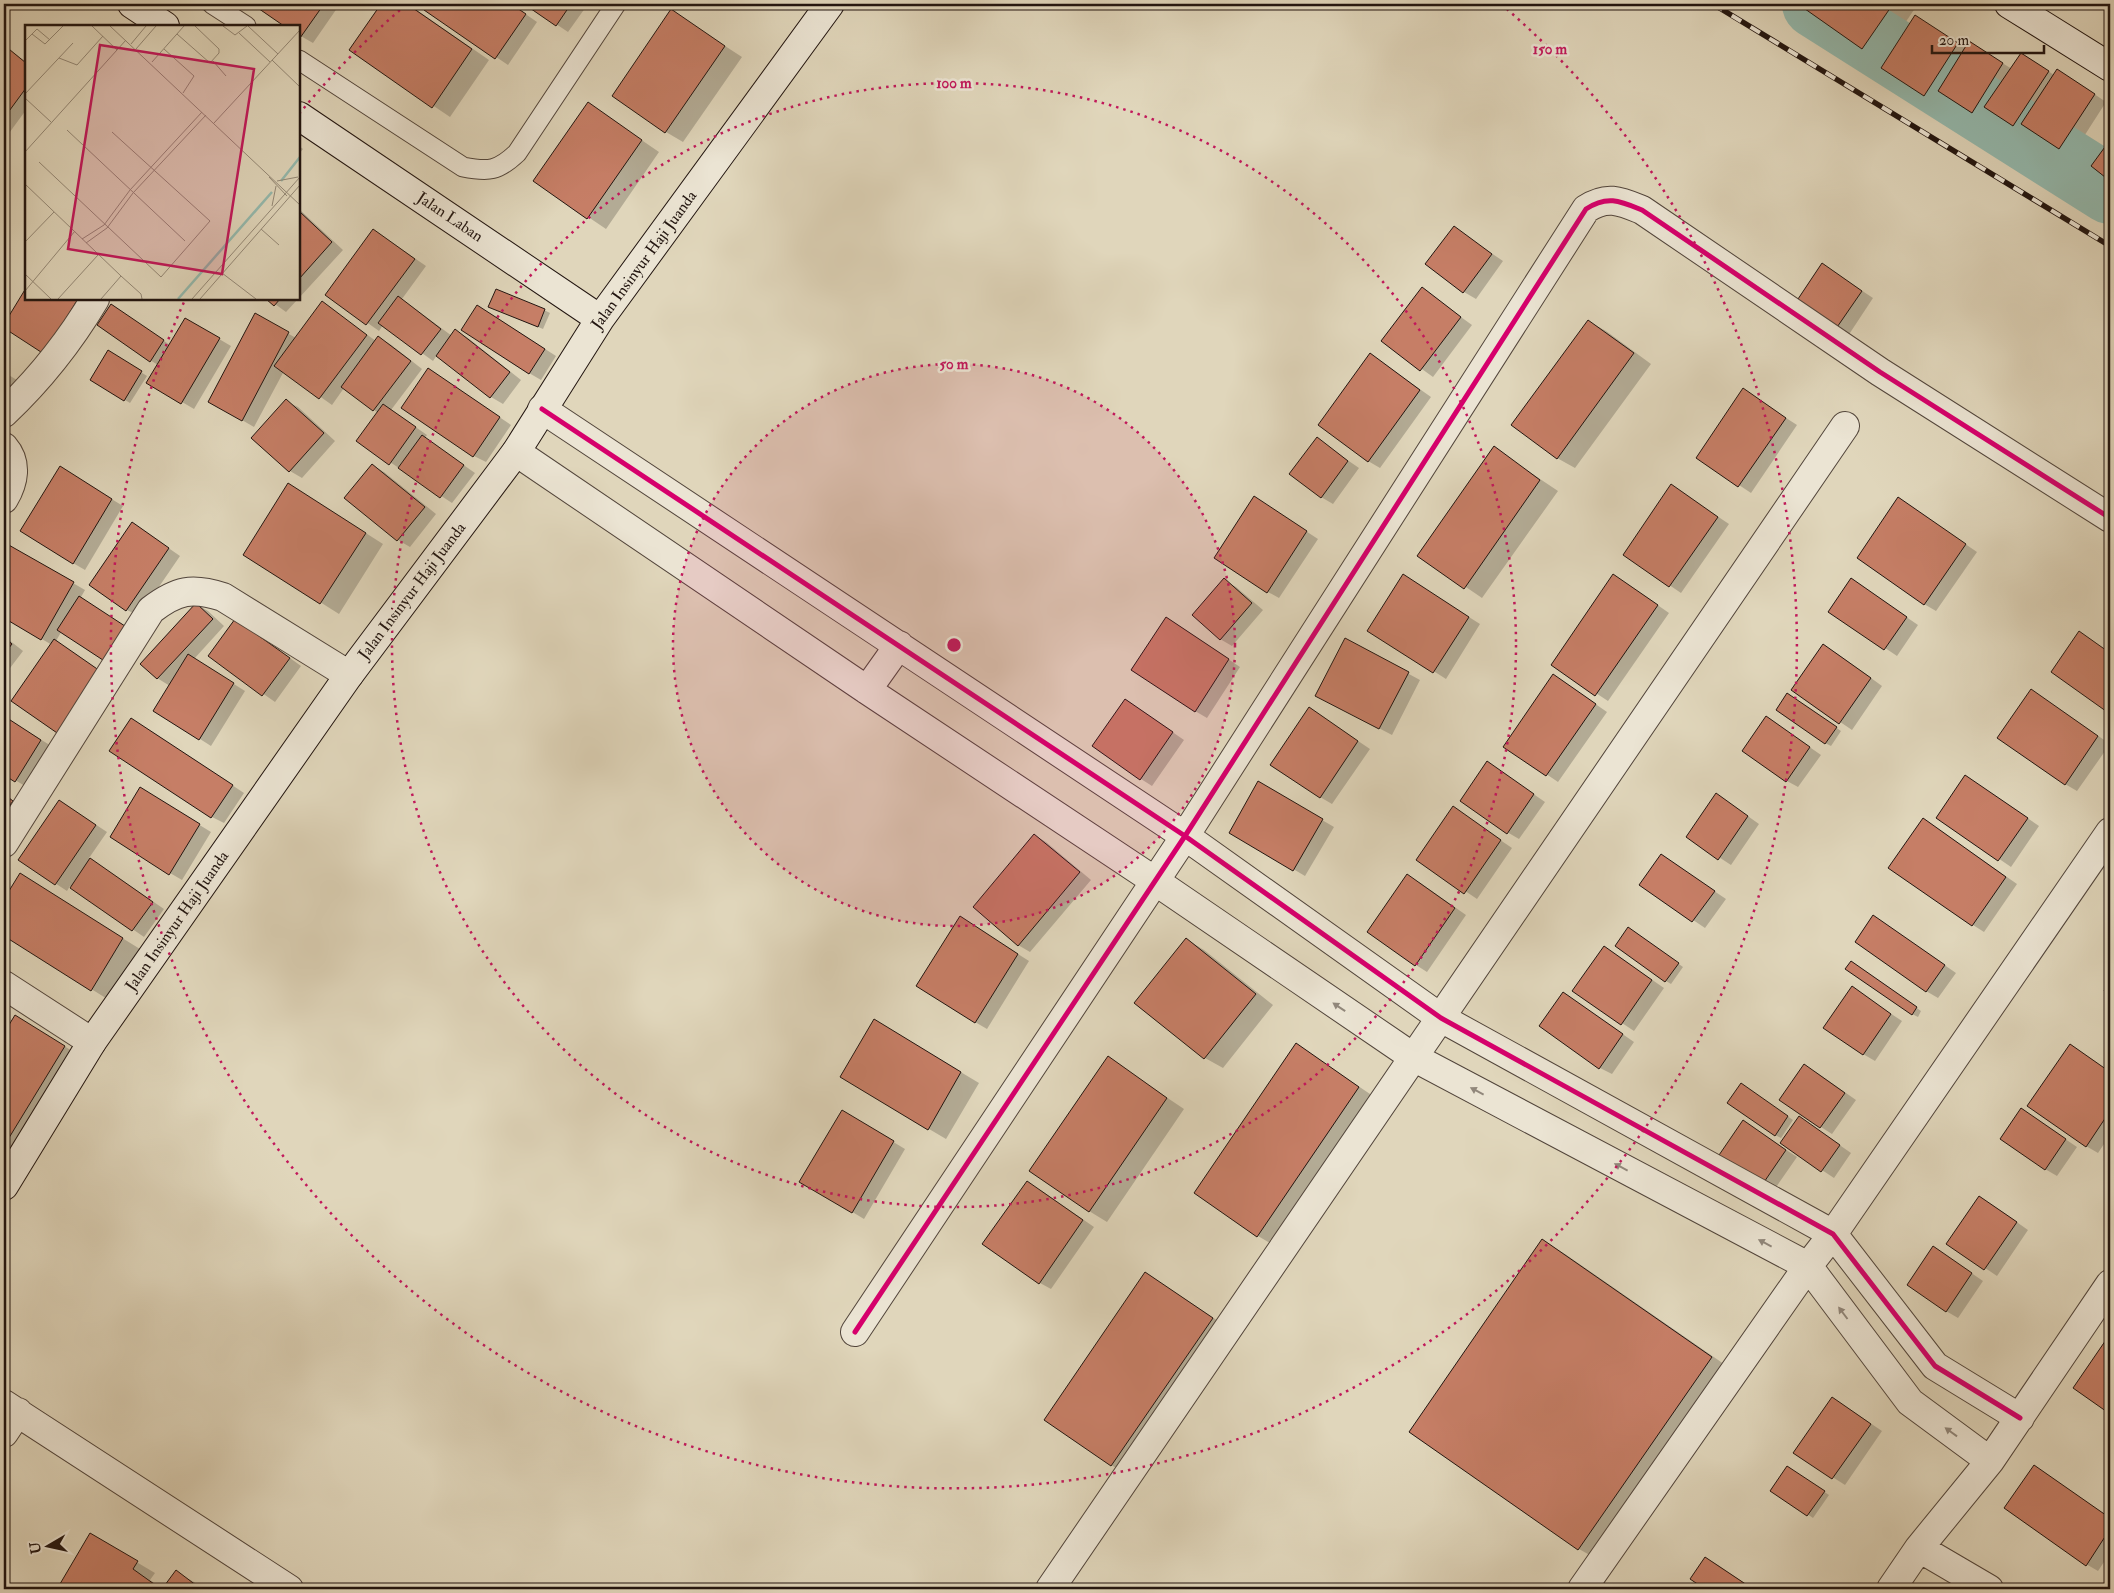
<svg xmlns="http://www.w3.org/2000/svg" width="2114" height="1593" font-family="'IM FELL Double Pica',serif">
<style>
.shadow{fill:#0003}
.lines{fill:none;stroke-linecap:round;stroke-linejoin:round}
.river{stroke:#94b9ad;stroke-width:68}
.building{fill:#c67e66;stroke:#221510}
.lane-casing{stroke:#52453b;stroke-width:21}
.street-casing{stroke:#52453b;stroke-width:30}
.secondary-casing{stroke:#221510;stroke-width:30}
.lane{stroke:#ebe4d3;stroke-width:19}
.street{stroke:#ebe4d3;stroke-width:28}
.secondary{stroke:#ebe4d3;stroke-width:28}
.rail-casing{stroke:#221510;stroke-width:5.5}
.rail{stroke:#ebe4d3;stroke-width:4;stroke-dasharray:11;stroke-linecap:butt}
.cycleway-casing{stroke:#ebe4d3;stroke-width:8}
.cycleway{stroke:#d6006c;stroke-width:5}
.oneway{fill:#91877b}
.ring{fill:none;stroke:#c2185b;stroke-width:2.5;stroke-dasharray:2.5 5}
.labels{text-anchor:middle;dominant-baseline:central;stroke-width:5;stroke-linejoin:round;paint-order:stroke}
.street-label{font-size:16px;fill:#221510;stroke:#ebe4d3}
.inset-river{fill:none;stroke:#94b9ad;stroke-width:2.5}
.inset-road{fill:none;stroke:#948977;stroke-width:1}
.view{fill:#c2185b;fill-opacity:0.15;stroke:#c2185b;stroke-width:2.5}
.inset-edge{fill:none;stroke:#221510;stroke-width:2.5}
.centre{fill:#c2185b;stroke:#ebe4d3;stroke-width:2.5}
.ring-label{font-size:15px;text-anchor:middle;font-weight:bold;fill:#c2185b;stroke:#ebe4d3;stroke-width:5;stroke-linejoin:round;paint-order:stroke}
</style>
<rect width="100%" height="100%" fill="#e0d6bb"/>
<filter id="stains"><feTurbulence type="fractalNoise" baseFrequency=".004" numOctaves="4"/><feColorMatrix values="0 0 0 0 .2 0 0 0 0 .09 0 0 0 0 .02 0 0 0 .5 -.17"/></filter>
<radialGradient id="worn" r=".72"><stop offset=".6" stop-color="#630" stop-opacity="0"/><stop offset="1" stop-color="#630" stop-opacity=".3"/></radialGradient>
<path class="shadow" d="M254,4H340L313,43L299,35V26H286Z
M382,4H408L489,60L450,117L351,50Z
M429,4H511L537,22L508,65L425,9Z
M526,4H588L568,32Z
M1800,4H1918L1881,58Z
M671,11L742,57L683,142L666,132Z
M1927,24L1966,49L1981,50L2012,69L2033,61L2054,75L2069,77L2106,102L2072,155L2028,127L2025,132L1990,109L1984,119L1942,93L1936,102L1924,95Z
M4,45L26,62V110L4,140Z
M589,104L659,152L606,229L535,181Z
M299,146L303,149L299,154Z
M299,209L343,250L299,298Z
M1454,228L1503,261L1476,299L1464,292Z
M374,230L426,266L402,299L452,336L456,331L468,338L521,380L503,404L491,397L437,355L433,361L383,325L379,331L327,294Z
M1823,265L1873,298L1846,339L1834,332Z
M1422,289L1472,325L1433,377L1383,341Z
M26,291V299H94L45,353L4,327Z
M268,299H298L286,312Z
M322,303L376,341L378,338L390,344L422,369L391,410L427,435L425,438L475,473L452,503L358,441L378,413L344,388L332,405L284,371L254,427L209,401L255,315L296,338Z
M111,305L170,345L185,319L231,346L194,409L148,382L158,365L150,360Z
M478,306L556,356L541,380L529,373Z
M496,310H544L550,313L543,329Z
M1588,321L1606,331L1651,364L1575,468L1557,458Z
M109,352L147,376L130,403L92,380Z
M1370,354L1431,397L1380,468L1368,461Z
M4,372L20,382L4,408Z
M440,377L511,425L486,462L474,456Z
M1743,390L1797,425L1751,493L1697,457Z
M286,401L298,407L335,441L302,478L290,471L252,438Z
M1317,439L1359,468L1333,504L1321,497Z
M1494,448L1558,491L1482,598L1419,555Z
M372,465L384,472L436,514L410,547L398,540L346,498Z
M72,475L123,506L85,570L73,563Z
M1672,486L1729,524L1681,593L1625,555Z
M306,495L383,544L339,614L244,554Z
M1899,499L1977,552L1936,611L1924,604Z
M1266,505L1318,539L1279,598L1268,592Z
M144,531L180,556L139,616L127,610Z
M7,545L85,590L56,641L114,681L4,617V551Z
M1224,580L1236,587L1263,610L1232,646L1220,639Z
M1852,580L1918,625L1897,656L1830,611Z
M1415,583L1480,624L1446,679L1369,630Z
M1626,583L1669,613L1608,701L1553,665Z
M196,604L208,611L224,626L194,659L245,691L211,746L200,739L170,686L157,678Z
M1179,626L1240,667L1207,718L1195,711Z
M247,627L301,666L275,702L210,656Z
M4,636L23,651L4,676Z
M1346,640L1420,680L1392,735L1329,702Z
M2091,640L2110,653V712L2052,672Z
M1835,652L1882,686L1852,730L1793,690Z
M1565,683L1607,712L1558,782L1505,746Z
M1793,698L1841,731L1831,746L1825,743Z
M2043,698L2110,744L2077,791L2065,784Z
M1126,700L1184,740L1152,786L1141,779Z
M1321,716L1370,749L1332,804L1320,797Z
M4,717L53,747L28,788L4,773Z
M1778,725L1821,755L1798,787L1787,781Z
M143,726L244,793L224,823L212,817Z
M1499,770L1545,802L1519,839L1507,832Z
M1965,776L2039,826L2011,867L1938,817Z
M1259,783L1334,827L1305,876L1231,832Z
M4,794L18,805L7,819L4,817Z
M152,796L211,832L182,880L170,873Z
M60,801L107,832L89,858L164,909L144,937L70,886L67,891L20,860Z
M1728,802L1759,824L1731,865L1688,837Z
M1453,808L1512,848L1477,899L1418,859Z
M1935,827L2017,884L1984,932L1973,925Z
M1034,835L1046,842L1091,880L1030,952L1018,945Z
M1662,856L1726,899L1705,928L1641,885Z
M20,875L140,949L109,1000L4,935V902Z
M1419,882L1466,915L1427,972L1416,965Z
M1885,924L1956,973L1938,998L1926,991Z
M972,925L1029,961L987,1029L975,1022Z
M1634,932L1683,967L1671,984L1666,981Z
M1186,939L1204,950L1273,1005L1223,1068L1205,1058L1136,1003Z
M1616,955L1664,988L1634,1031L1574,991Z
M1857,966L1921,1011L1918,1017L1912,1014Z
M1852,988L1902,1021L1875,1061L1863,1054Z
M1575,1001L1634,1042L1612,1074L1600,1068Z
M33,1027L82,1057L4,1176V1033Z
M892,1031L979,1083L946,1139L841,1077Z
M1297,1045L1376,1098L1275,1246L1258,1236Z
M2082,1053L2110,1072V1135L2098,1153L2086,1146Z
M1108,1058L1184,1109L1107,1222L1089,1211Z
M1816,1072L1856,1100L1832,1134L1821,1127Z
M1746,1088L1793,1120L1781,1138L1775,1135Z
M2022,1110L2077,1147L2057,1176L2045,1169Z
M842,1111L905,1149L864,1219L801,1181Z
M1744,1122L1797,1157L1772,1193L1760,1187Z
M1811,1125L1851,1153L1834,1178L1781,1143Z
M1039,1189L1094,1227L1051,1289L1040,1283Z
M1991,1204L2028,1230L1997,1276L1948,1243Z
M1542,1240L1565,1254L1734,1371L1602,1562L1579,1549L1411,1431Z
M1945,1255L1983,1281L1958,1318L1946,1311Z
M1146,1273L1230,1329L1129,1475L1111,1465Z
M2110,1336V1412L2075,1388Z
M1833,1398L1882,1431L1845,1485L1795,1453Z
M1793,1471L1829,1495L1813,1518L1772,1490Z
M2046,1474L2110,1518V1553L2098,1571L2086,1564Z
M91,1535L155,1573L150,1580L163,1589H59Z
M1706,1558L1718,1565L1753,1589H1708L1692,1578Z
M176,1572L194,1582L203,1589H163Z"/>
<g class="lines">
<path class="river" d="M1816,4L2110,190"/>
</g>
<path class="building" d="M252,4H324L300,38L299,26H284Z
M381,4H407L472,49L432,108L349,50Z
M428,4H511L526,14L495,59L424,10Z
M524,4H571L556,26Z
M1798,4H1893L1862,49Z
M671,9L725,46L665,133L612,96Z
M1915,15L1958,43L1924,96L1881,68Z
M1969,41L2003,63L1972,113L1938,91Z
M4,45L26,63V88L4,118Z
M2021,53L2049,71L2013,126L1984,107Z
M2057,69L2095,94L2059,149L2021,124Z
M588,102L642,140L587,219L533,181Z
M2110,140V181L2091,166Z
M299,211L332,242L299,279Z
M1454,226L1492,254L1463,293L1425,264Z
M373,229L415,259L366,325L325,295Z
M1822,263L1862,291L1833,333L1794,305Z
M1422,287L1461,317L1420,371L1381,341Z
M26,288V299H78L44,354L4,328V324Z
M496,289L545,309L538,327L488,307Z
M398,296L441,329L421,355L378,323Z
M266,299H280L274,306Z
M322,301L367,335L319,399L274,366Z
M111,304L164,340L150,362L97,325Z
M477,305L545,349L529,374L461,330Z
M255,313L289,332L242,421L208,402Z
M185,318L220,338L181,404L146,383Z
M1588,320L1634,353L1557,459L1511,425Z
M455,329L510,372L490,398L436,356Z
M378,336L411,361L373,411L341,387Z
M108,350L142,371L124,401L90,380Z
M1370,353L1420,390L1368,462L1318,425Z
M428,368L500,417L473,457L401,408Z
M4,371L9,374L4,382Z
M1743,388L1786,418L1738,487L1696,458Z
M286,399L324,433L289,472L251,438Z
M383,404L416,427L389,465L356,441Z
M422,435L464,465L440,498L398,468Z
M1317,437L1348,461L1321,498L1289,474Z
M1494,446L1540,480L1464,589L1417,556Z
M372,464L425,507L397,541L344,498Z
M60,466L112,499L73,564L20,531Z
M288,483L366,533L320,604L243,555Z
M1671,484L1718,517L1669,587L1623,555Z
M1254,496L1307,531L1267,593L1214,558Z
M1898,497L1966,544L1924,605L1857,558Z
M132,522L169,548L126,611L89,585Z
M7,544L74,582L41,640L4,618V549Z
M1403,574L1469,617L1433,673L1367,631Z
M1613,574L1658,605L1595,696L1551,665Z
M1224,578L1252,603L1220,640L1192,615Z
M1851,578L1907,617L1884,650L1828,612Z
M79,596L131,630L109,664L57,630Z
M196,603L213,619L157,679L140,664Z
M1166,617L1229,659L1195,712L1131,670Z
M235,619L290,658L262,696L208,656Z
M2079,631L2110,653V714L2051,672Z
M4,637L12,644L4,654Z
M1345,638L1409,672L1379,729L1315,696Z
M54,639L103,673L60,735L11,701Z
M1823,644L1871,678L1839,724L1791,690Z
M188,654L234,683L199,740L153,711Z
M1553,674L1596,704L1546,776L1503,747Z
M2031,689L2098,736L2065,785L1997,738Z
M1787,693L1837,727L1825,744L1776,710Z
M1125,699L1173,732L1140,780L1092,746Z
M1309,707L1358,741L1320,798L1270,765Z
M4,716L41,740L15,782L4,775Z
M1766,716L1810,747L1786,782L1742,751Z
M131,718L233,785L211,818L109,751Z
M1487,761L1534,794L1507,834L1460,801Z
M1965,775L2028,818L1998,861L1936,818Z
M1258,781L1323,819L1293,871L1229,833Z
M140,787L200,824L169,875L110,837Z
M1716,793L1748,816L1718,860L1686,837Z
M4,794L13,801L4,813Z
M59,800L96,825L55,885L18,860Z
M1453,806L1501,840L1464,894L1416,860Z
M1923,818L2006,877L1972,926L1888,868Z
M1034,834L1080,872L1018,946L973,907Z
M1661,854L1715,891L1692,922L1639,885Z
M90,858L153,902L132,931L70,888Z
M20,873L123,938L91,991L4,936V899Z
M1407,874L1455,908L1415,966L1367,932Z
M1873,915L1945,965L1926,992L1855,942Z
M960,916L1018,954L975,1023L916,986Z
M1628,927L1679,963L1665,982L1615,946Z
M1186,938L1256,994L1204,1059L1134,1003Z
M1604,946L1652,980L1621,1025L1572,991Z
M1851,961L1917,1007L1912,1015L1845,969Z
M2110,982V995L2104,991Z
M1852,986L1891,1014L1863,1055L1823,1028Z
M1563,992L1623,1034L1599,1069L1539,1026Z
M15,1015L65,1046L4,1146V1033Z
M874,1019L961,1072L928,1130L840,1077Z
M1296,1043L1359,1087L1257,1237L1194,1193Z
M2070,1044L2110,1072V1111L2086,1147L2027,1106Z
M1108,1056L1167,1098L1089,1212L1029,1171Z
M1804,1064L1845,1093L1820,1128L1779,1100Z
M1741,1083L1788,1116L1775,1136L1727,1103Z
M2021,1108L2066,1139L2045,1170L2000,1139Z
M842,1110L894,1141L852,1213L799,1182Z
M1799,1116L1840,1145L1821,1172L1780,1143Z
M1743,1120L1786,1150L1760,1188L1717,1158Z
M1027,1181L1083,1220L1039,1284L982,1244Z
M1979,1196L2017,1222L1984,1270L1946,1244Z
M1542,1239L1712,1357L1578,1550L1409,1432Z
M1933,1246L1972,1273L1946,1312L1907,1285Z
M1145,1272L1213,1318L1111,1466L1044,1420Z
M2110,1334V1414L2073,1388Z
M1832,1397L1871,1424L1832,1479L1793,1453Z
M2034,1465L2110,1518V1529L2086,1566L2004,1508Z
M1787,1466L1825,1491L1807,1516L1770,1491Z
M90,1533L138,1561L133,1569L161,1589H57Z
M1705,1557L1753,1589H1705L1690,1579Z
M176,1570L201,1589H162Z"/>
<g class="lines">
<defs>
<path id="lane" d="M212,4L246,26
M299,60L463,167C489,172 498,171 517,153L616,4"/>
<path id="street" d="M542,409L1185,836L1441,1018L1833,1234L1935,1366L2020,1418
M4,413C39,380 70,341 95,299
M4,447C18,463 14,482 4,499
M516,452L867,690L1155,881L1413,1057L1808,1266L1910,1402L1990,1461
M867,690L899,645
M4,843L151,610C177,590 192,587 223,597L349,675
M4,985L92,1042
M855,1332L1185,836L1586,209C1607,195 1620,201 1642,210L1880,372L2110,518
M4,1404L289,1589
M4,1433L18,1412
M1919,1548L1989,1589
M1050,1589L1845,426
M1582,1589L1808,1266L1833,1234L2110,832
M1891,1589L1919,1548L1990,1461L2110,1284"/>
<path id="secondary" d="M132,4L165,26
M2009,4L2110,67
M299,116L600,319
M4,1186L92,1042L349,675L516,452L600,319L830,4"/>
</defs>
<use href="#lane" class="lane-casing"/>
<use href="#street" class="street-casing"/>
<use href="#secondary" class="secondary-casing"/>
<use href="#lane" class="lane"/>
<use href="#street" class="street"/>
<use href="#secondary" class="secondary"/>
<defs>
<path id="rail" d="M1713,4L2110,246"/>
</defs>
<use href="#rail" class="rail-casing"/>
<use href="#rail" class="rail"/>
<defs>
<path id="cycleway" d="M542,409L1185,836L1441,1018L1833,1234L1935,1366L2020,1418
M855,1332L1185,836L1586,209C1607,195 1620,201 1642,210L1880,372L2110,518"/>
</defs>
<use href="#cycleway" class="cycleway-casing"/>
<use href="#cycleway" class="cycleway"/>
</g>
<defs><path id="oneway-solid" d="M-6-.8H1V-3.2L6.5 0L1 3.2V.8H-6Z" transform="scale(1.25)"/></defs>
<g class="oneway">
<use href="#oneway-solid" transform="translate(1339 1007) rotate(-146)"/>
<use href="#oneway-solid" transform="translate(1477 1091) rotate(-152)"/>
<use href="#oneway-solid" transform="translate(1621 1167) rotate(-152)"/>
<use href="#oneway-solid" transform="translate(1765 1243) rotate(-152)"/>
<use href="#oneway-solid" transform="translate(1843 1313) rotate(-127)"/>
<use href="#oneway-solid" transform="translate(1951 1432) rotate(-144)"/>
</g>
<circle cx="954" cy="645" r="281" fill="#c2185b" fill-opacity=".12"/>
<g class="ring">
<circle cx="954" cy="645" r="281"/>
<circle cx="954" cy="645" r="562"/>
<path d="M299 114A843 843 0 0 1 407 4M1501 4A843 843 0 1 1 184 302"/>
</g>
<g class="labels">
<g class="street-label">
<text transform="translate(450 217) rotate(34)">Jalan Laban</text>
<text transform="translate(644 260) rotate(-54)">Jalan Insinyur Haji Juanda</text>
<text transform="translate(412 591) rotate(-53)">Jalan Insinyur Haji Juanda</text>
<text transform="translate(177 921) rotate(-55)">Jalan Insinyur Haji Juanda</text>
</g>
</g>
<g transform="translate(25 25)">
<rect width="275" height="275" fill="#e0d6bb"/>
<path class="inset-river" d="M256,156L275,132M153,274L247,167"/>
<path class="inset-road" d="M67,1L92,25M85,1L275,180M198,1L210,10L222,1M223,1L253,29M214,8L245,37M7,9L20,19L38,1M152,9L185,38L194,28V24L170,1M0,16L12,4L25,15M106,19L121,1M111,24L131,1M139,24L169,51L158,68M34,33L52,40L78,11M247,35L275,62M188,36L201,51M127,37L159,1M0,69L48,18M0,73L26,97M189,98L275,5M42,105L160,216M0,127L101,15M14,137L136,252L185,196L87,107M244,152L262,171M252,156L273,152M0,159L96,251L76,274M247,181L251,161M236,204L254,220M57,214L79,200L105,165L177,87M0,217L29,187M61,218L82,203L108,168L181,90M197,248L231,274M0,249L26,274M96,251L116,269L117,274M0,266L50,206M33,274L73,230M167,274L275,152M175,274L275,160"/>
<path class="view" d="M75,20L229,44L197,249L43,224Z"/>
<rect width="275" height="275" class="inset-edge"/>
</g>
<circle cx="954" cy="645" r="8" class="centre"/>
<g class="ring-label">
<text x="1550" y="54">150 m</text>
<text x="954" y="88">100 m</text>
<text x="954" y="369">50 m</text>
</g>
<rect width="2114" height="1593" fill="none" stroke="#e0d6bb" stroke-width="20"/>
<rect x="5" y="5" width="2104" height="1583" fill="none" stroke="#221510" stroke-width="2.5"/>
<rect x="10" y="10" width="2094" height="1573" fill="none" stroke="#221510"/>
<g transform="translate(48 1546) rotate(261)" stroke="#ebe4d3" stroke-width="4" paint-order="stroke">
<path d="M0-4L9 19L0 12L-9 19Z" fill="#221510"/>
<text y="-8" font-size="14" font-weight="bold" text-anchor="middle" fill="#221510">U</text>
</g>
<path d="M1932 45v8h112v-8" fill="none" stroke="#221510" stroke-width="2.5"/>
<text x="1939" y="45" font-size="15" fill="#221510" stroke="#ebe4d3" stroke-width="4" paint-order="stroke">20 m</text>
<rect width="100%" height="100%" filter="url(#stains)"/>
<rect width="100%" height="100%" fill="url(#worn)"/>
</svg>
